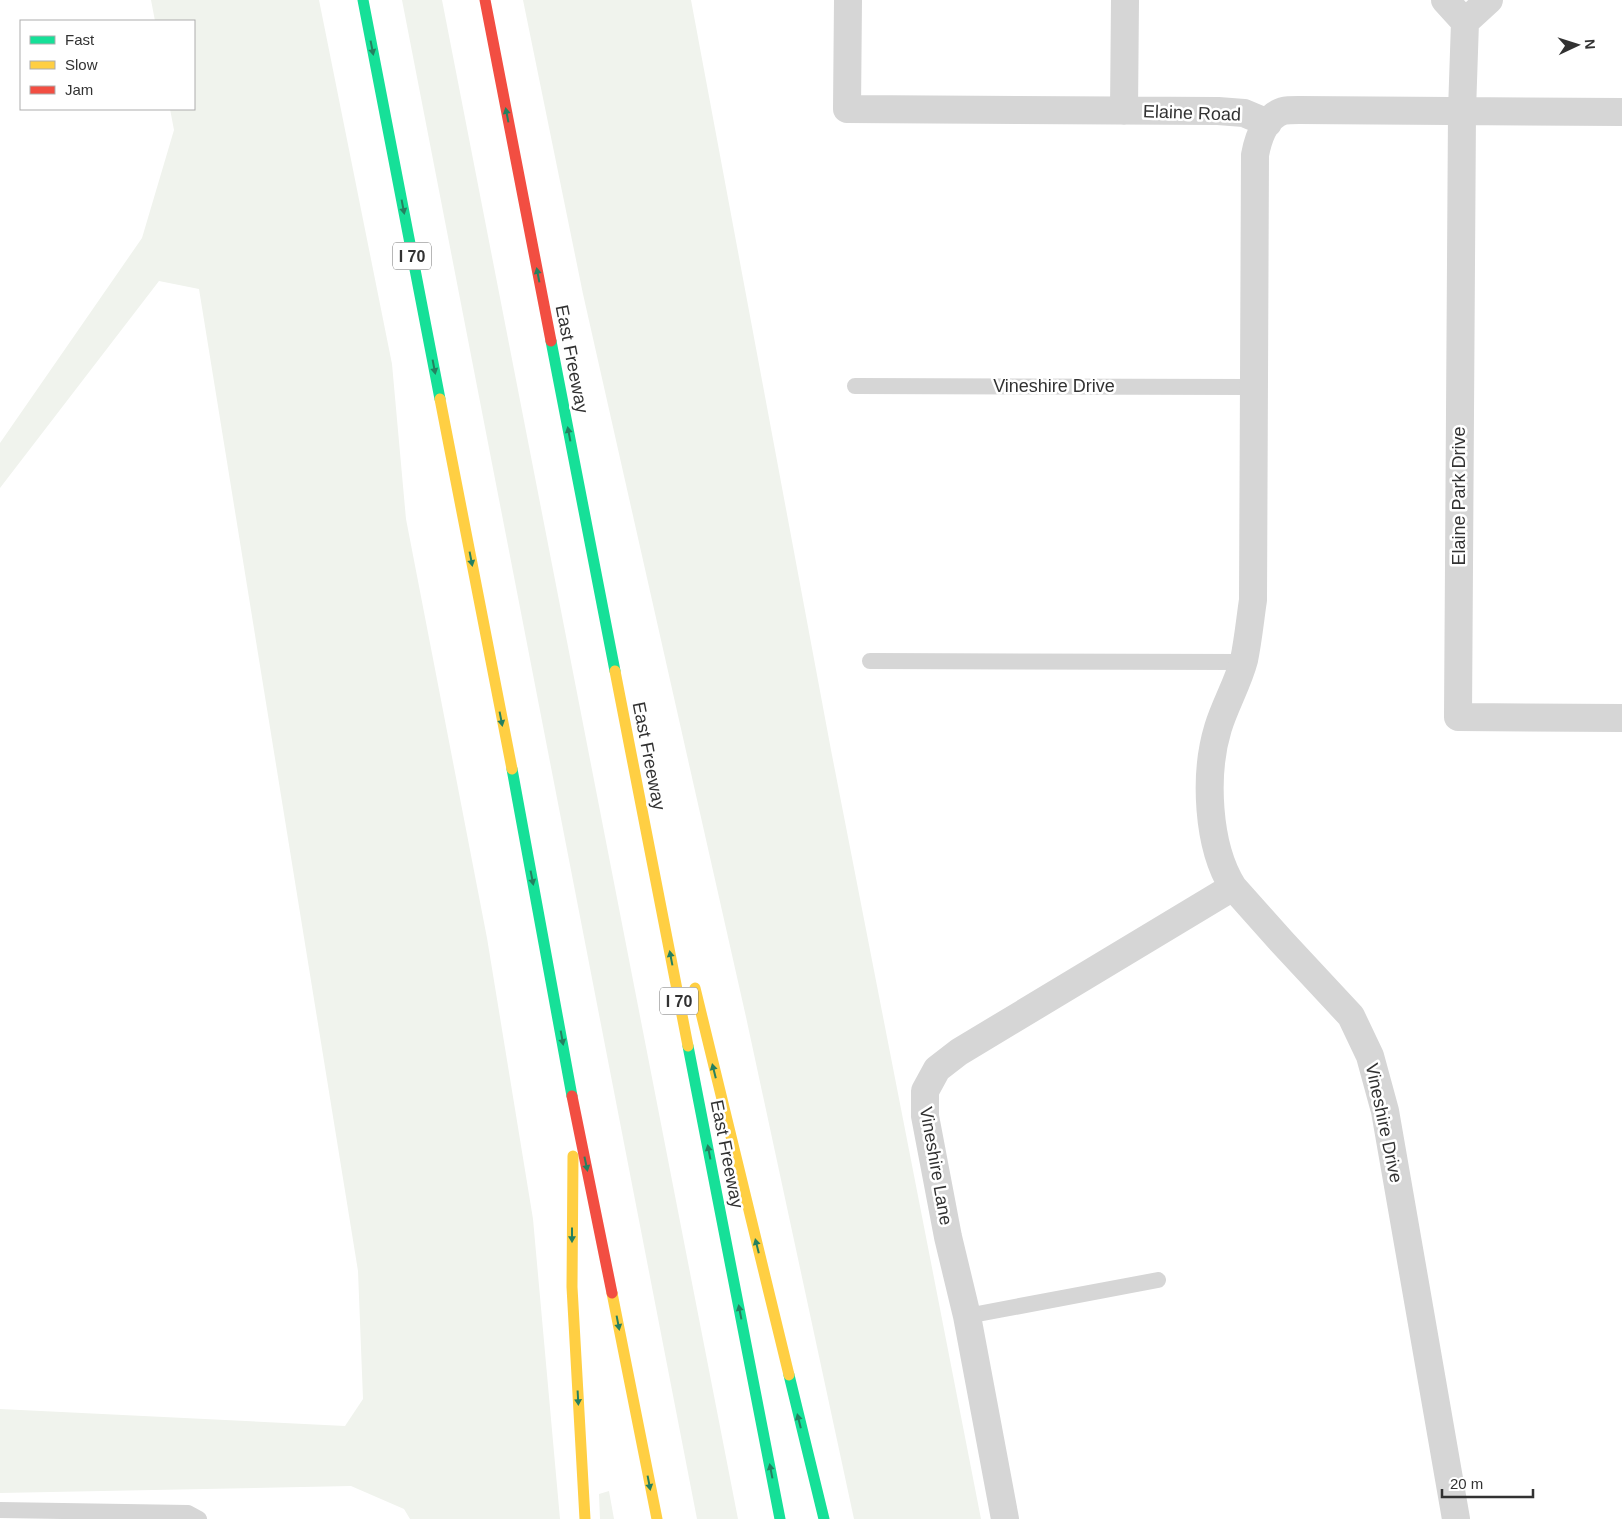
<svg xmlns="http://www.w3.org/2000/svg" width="1622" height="1519" font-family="Arial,sans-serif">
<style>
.green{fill:#f0f3ed}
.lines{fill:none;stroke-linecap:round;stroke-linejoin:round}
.lane{stroke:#d6d6d6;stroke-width:16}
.street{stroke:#d6d6d6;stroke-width:28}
.fast{stroke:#16e098;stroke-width:11}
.slow{stroke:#ffcf43;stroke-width:11}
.jam{stroke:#f24e42;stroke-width:11}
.oneway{fill:#258060}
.labels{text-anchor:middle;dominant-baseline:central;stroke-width:5;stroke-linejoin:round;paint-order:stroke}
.shield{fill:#fff;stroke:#707070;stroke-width:1}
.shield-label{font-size:16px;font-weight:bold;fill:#323232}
.street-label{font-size:18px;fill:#323232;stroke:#fff}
</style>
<rect width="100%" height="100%" fill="#fff"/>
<path class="green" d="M151,0H319L392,364L406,519L487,938L533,1219L560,1519H410L404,1509L351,1486L0,1493V1409L345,1426L363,1399L358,1271L199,289L159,281L0,488V443L142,238L174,130L170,109H194V21H155Z
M402,0H442L738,1519H697Z
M523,0H691L831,750L981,1519H854L746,1017L583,294Z
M609,1491L614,1519H600L599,1494Z"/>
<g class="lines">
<path class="lane" d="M855,386L1254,387
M870,661L1243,662
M967,1316L1158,1280
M0,1510L188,1513L199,1519"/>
<path class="street" d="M848,0L847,109L1218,111L1244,113L1268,123
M1445,0L1465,22
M1489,0L1465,22L1462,111L1458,717L1622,718
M1124,111L1125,0
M1005,1519L967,1316L948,1237L925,1116V1091L937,1069L959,1052L1233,887
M1456,1519L1385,1111L1370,1056L1351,1016L1283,943L1233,887C1207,846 1204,774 1218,728C1225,705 1238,683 1244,660C1248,641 1250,620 1253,600L1255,155C1258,139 1265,117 1283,111C1287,110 1294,110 1299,110L1622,112"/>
<path class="fast" d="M363,0L440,399
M551,341L615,671
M512,769L572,1096
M688,1046L780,1519
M789,1375L824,1519"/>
<path class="slow" d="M440,399L512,769
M615,671L688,1046
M695,988L789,1375
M573,1156L572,1287L585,1519
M612,1293L657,1519"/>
<path class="jam" d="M485,0L551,341
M572,1096L612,1293"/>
</g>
<defs><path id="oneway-solid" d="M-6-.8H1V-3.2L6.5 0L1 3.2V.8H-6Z" transform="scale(1.25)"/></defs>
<g class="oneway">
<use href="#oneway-solid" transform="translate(372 48) rotate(79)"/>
<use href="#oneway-solid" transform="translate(507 115) rotate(-101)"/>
<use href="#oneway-solid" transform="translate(403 207) rotate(79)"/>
<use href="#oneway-solid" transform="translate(538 275) rotate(-101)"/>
<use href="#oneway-solid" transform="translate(434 367) rotate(79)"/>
<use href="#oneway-solid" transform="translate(569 434) rotate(-101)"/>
<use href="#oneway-solid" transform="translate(471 559) rotate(79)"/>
<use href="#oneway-solid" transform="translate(501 719) rotate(79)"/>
<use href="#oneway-solid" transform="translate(532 878) rotate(79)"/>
<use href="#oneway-solid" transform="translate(671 958) rotate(-101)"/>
<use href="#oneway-solid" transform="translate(562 1038) rotate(80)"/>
<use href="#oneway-solid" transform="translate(714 1071) rotate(-104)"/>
<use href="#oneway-solid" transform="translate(709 1152) rotate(-101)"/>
<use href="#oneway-solid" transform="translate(586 1164) rotate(78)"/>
<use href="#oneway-solid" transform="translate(572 1235) rotate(90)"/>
<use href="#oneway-solid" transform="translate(757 1246) rotate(-104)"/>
<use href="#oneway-solid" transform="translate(740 1312) rotate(-101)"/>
<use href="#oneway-solid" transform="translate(618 1323) rotate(79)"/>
<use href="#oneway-solid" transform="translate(578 1398) rotate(87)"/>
<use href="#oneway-solid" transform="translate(799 1421) rotate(-104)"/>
<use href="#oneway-solid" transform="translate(771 1471) rotate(-101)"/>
<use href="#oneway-solid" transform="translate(649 1483) rotate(79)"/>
</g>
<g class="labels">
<g class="shield">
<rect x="393" y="242.5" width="38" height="27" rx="4"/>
<rect x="660" y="987.5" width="38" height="27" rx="4"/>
</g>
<g class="shield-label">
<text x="412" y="256">I 70</text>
<text x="679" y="1001">I 70</text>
</g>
<g class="street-label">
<text transform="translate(1192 113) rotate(2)">Elaine Road</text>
<text transform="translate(572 359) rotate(79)">East Freeway</text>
<text x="1054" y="386">Vineshire Drive</text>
<text transform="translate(1459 496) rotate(-90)">Elaine Park Drive</text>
<text transform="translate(649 756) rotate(79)">East Freeway</text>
<text transform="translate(1384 1123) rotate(78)">Vineshire Drive</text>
<text transform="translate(727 1154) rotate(79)">East Freeway</text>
<text transform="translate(936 1166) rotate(80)">Vineshire Lane</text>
</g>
</g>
<rect x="20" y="20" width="175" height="90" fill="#ffffff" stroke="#adadad"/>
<rect x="30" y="36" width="25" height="8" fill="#16e098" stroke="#adadad"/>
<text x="65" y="45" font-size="15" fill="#323232">Fast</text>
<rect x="30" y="61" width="25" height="8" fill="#ffcf43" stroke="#adadad"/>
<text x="65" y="70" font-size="15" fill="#323232">Slow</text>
<rect x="30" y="86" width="25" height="8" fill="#f24e42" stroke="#adadad"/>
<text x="65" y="95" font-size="15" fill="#323232">Jam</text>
<g transform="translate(1577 45) rotate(86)" stroke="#ffffff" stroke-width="4" paint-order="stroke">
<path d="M0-4L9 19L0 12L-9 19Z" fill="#323232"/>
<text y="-8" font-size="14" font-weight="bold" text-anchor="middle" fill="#323232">N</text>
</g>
<path d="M1442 1489v8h91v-8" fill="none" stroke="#323232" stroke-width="2.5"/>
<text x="1450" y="1489" font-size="15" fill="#323232" stroke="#ffffff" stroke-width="4" paint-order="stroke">20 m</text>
</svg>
